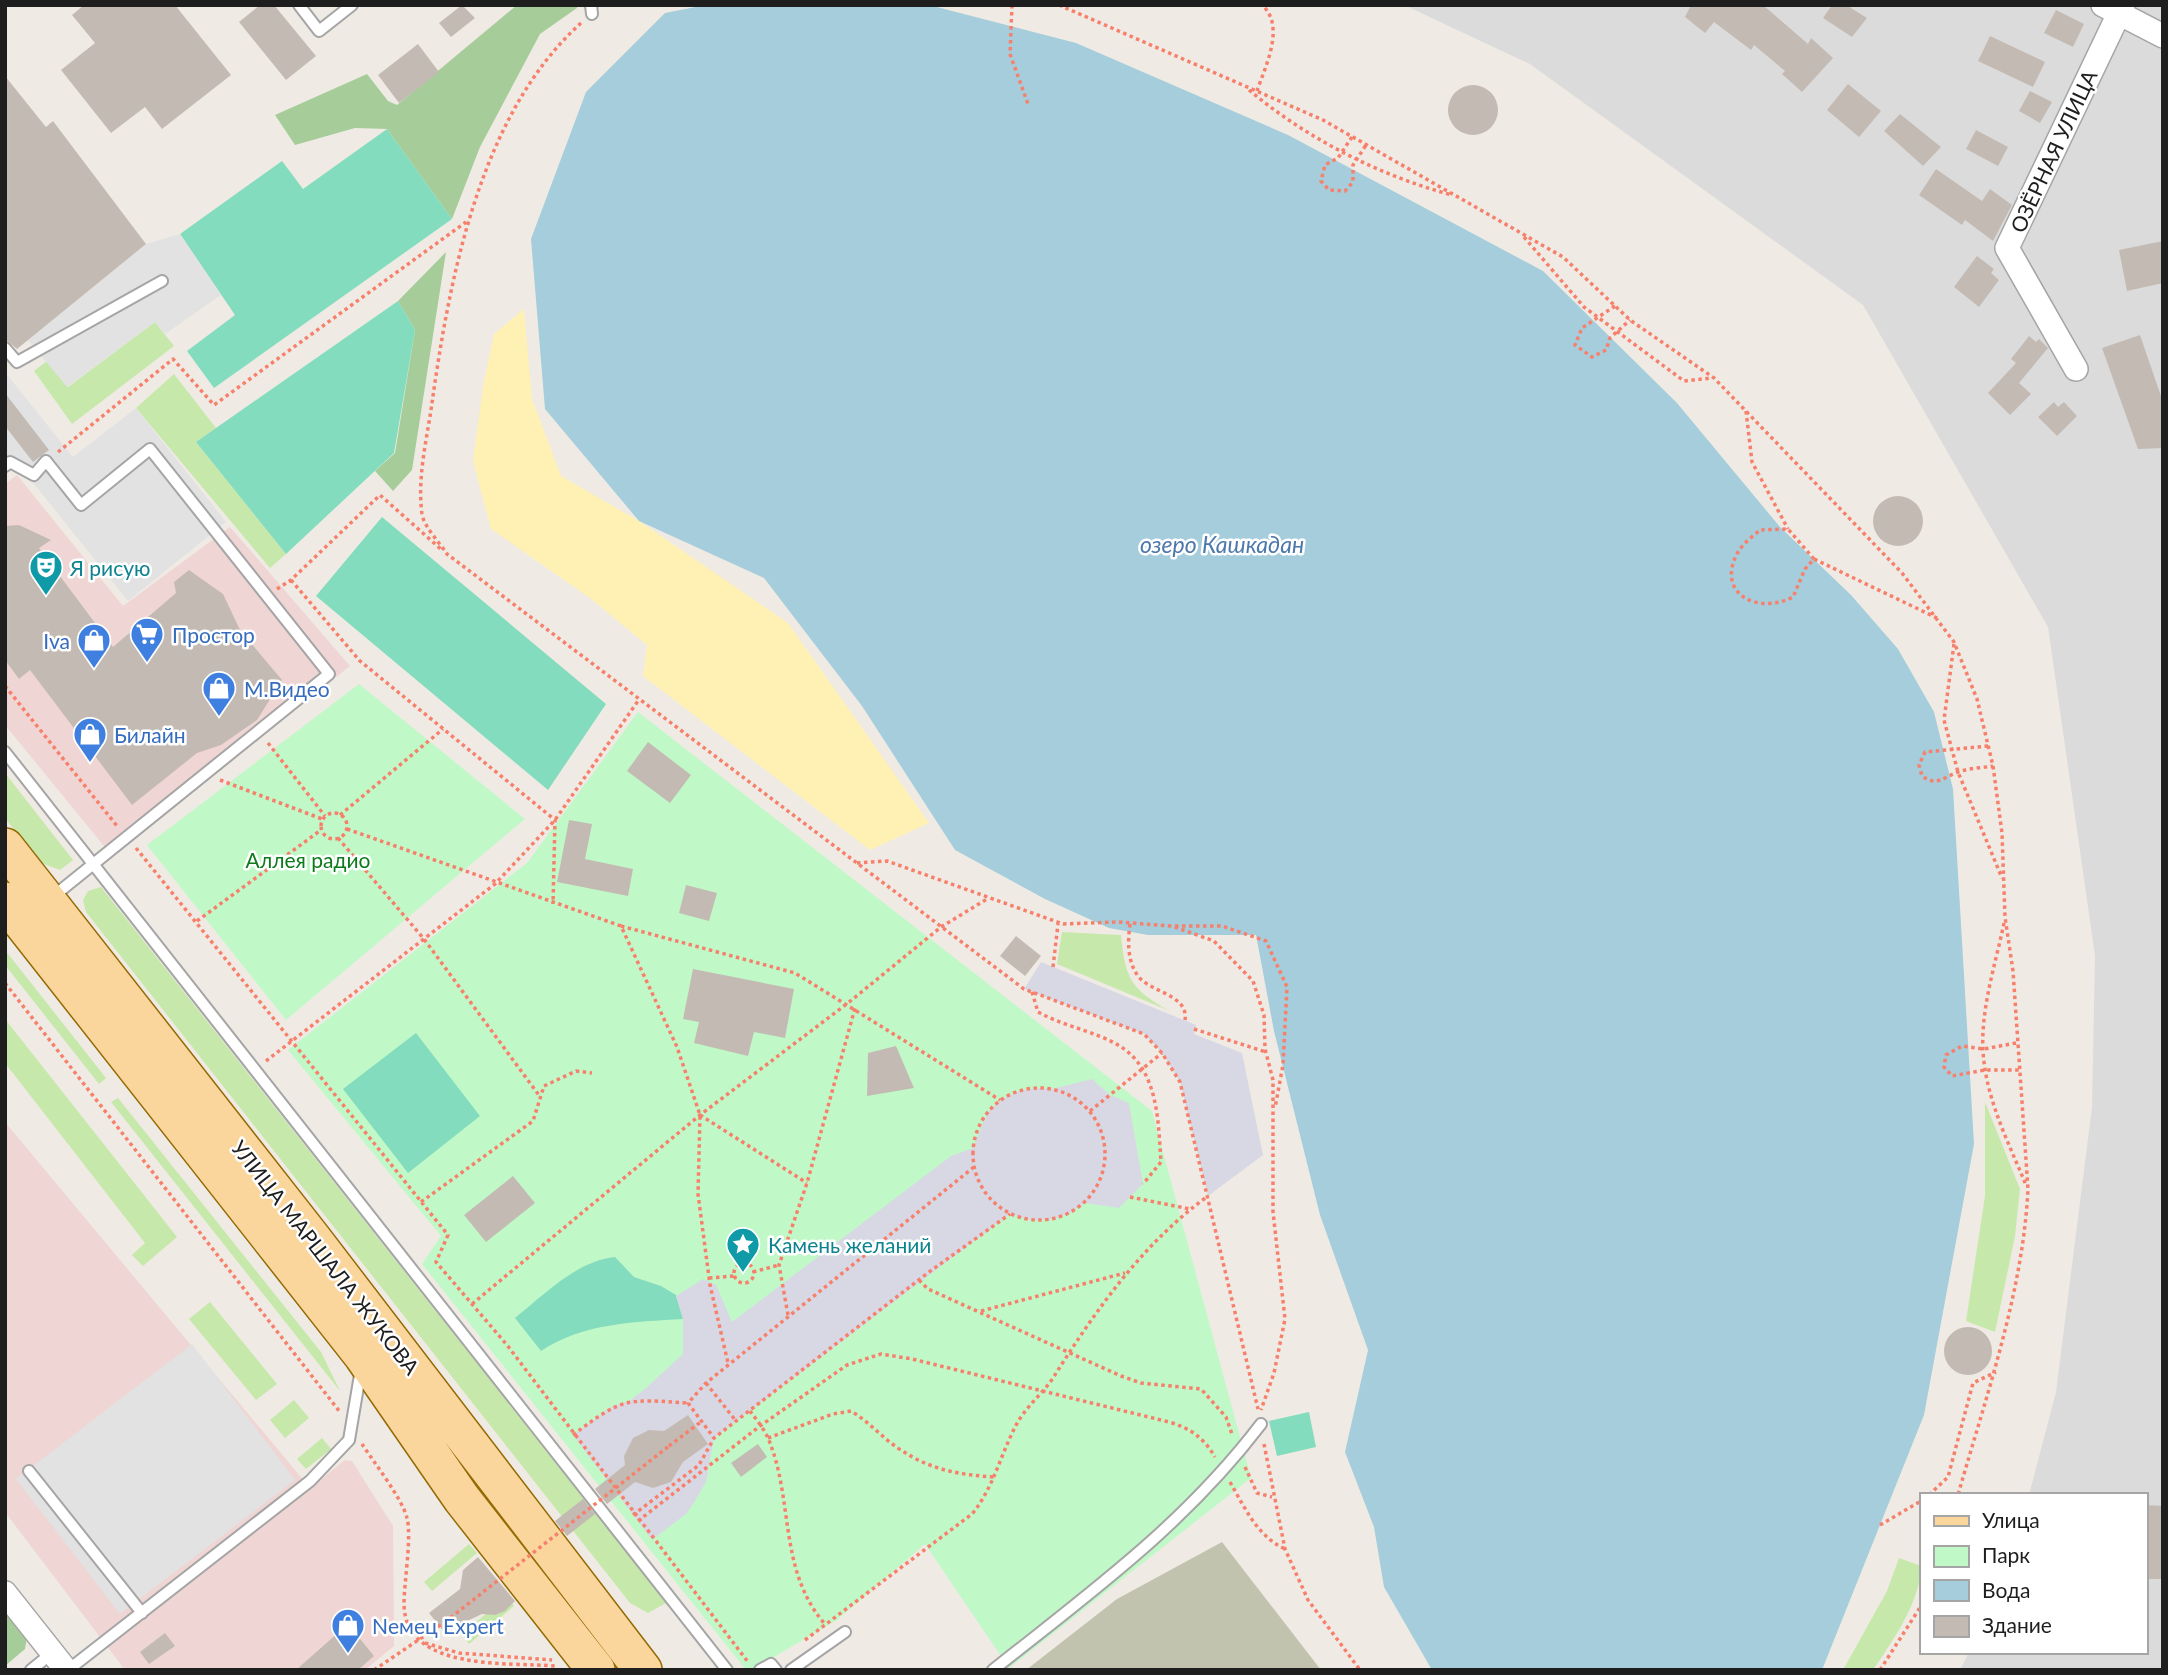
<svg xmlns="http://www.w3.org/2000/svg" width="2168" height="1675" font-family="Lato,sans-serif">
<style>
.residential{fill:#dcdbdb}
.commercial{fill:#efd5d3}
.construction{fill:#c2c3af}
.grass{fill:#c6e8aa}
.forest{fill:#a6cd99}
.sand{fill:#fef1b3}
.park{fill:#c1f8c8}
.pitch{fill:#83dcbd}
.parking{fill:#e2e2e2}
.plaza{fill:#d8d8e4}
.water{fill:#a5cddc}
.building{fill:#c3bbb3}
.lines{fill:none;stroke-linecap:round;stroke-linejoin:round}
.service-casing{stroke:#a5a5a5;stroke-width:14}
.minor-casing{stroke:#a5a5a5;stroke-width:26}
.primary-casing{stroke:#946a03;stroke-width:40}
.path{stroke:#f7806c;stroke-width:3.5;stroke-dasharray:3.5 3.5;stroke-linecap:butt}
.service{stroke:#fff;stroke-width:10}
.minor{stroke:#fff;stroke-width:23}
.primary{stroke:#fad69d;stroke-width:37}
.path-bridge{stroke:#f7806c;stroke-width:3.5;stroke-dasharray:3.5 3.5;stroke-linecap:butt}
.labels{text-anchor:middle;dominant-baseline:central;stroke-width:5;stroke-linejoin:round;paint-order:stroke}
.street-label{font-size:21px;fill:#1e1e1e;stroke:#fff}
.culture-label{font-size:21px;fill:#0d838f;stroke:#fff;text-anchor:start}
.shop-label{font-size:21px;fill:#366cbe;stroke:#fff;text-anchor:start}
.park-label{font-size:21px;fill:#0d7a1b;stroke:#fff}
.water-label{font-size:23px;font-style:italic;fill:#4c78ab;stroke:#fff}
</style>
<rect width="100%" height="100%" fill="#efebe4"/>
<path class="residential" d="M1404,5H2163V1670H1960L1969,1652H2145V1495H2029L2056,1392L2092,1107L2095,956L2048,627L1863,305L1530,64Z"/>
<path class="commercial" d="M17,475L123,606L230,527L350,666L113,857L5,725V484Z
M5,1122L310,1488L345,1460L352,1461L393,1526L394,1646L365,1670H125L5,1512Z"/>
<path class="construction" d="M1222,1542L1321,1670H1026L1117,1599Z"/>
<path class="grass" d="M155,322L174,346L72,424L34,371L47,361L68,387Z
M174,374L216,428L196,442L286,554L270,568L136,408Z
M5,773L73,860L60,870L39,862L5,818Z
M101,887L666,1603L648,1613L630,1603L86,912L83,900L88,891Z
M1062,932L1121,935C1125,978 1131,990 1170,1011L1057,964Z
M5,950L106,1078L99,1084L5,965Z
M5,1019L177,1237L143,1266L132,1255L145,1243L5,1063Z
M118,1098L321,1352L340,1391L111,1102Z
M1985,1102L2020,1189L2015,1236L1995,1332L1966,1321L1985,1196Z
M210,1302L277,1384L256,1400L189,1319Z
M294,1400L309,1418L285,1438L270,1420Z
M322,1438L331,1449L306,1469L297,1459Z
M469,1544L477,1553L432,1591L424,1582Z
M1899,1558L1921,1566C1921,1601 1892,1642 1873,1670H1843L1887,1591Z
M507,1596L514,1606L469,1644L462,1634Z"/>
<path class="forest" d="M517,5H577V8L540,34L480,147L452,219L387,129L355,128L295,145L275,115L367,74L388,101L397,105Z
M446,252L412,470L393,491L375,471L395,453L415,330L398,301Z
M5,1608L27,1637L25,1649L5,1666Z"/>
<path class="sand" d="M524,309L532,399L561,476L639,521L788,623L929,823L870,850L643,676L647,645L590,598L491,529L473,461L483,386L494,334Z"/>
<path class="park" d="M359,684L525,819L286,1020L147,845Z
M638,712L1152,1111L1251,1478L1009,1668L925,1544L837,1620L752,1670H746L422,1264L441,1236L288,1050L527,863Z"/>
<path class="pitch" d="M387,129L452,219L214,388L187,351L235,315L180,234L282,161L303,189Z
M398,301L415,330L394,453L286,554L196,442Z
M382,517L606,704L548,790L316,596Z
M416,1033L480,1116L408,1173L343,1089Z
M615,1257L634,1277L661,1286L676,1295L683,1319C634,1322 583,1323 541,1351L515,1318C544,1295 576,1261 615,1257Z
M1309,1412L1316,1447L1277,1456L1269,1421Z"/>
<path class="parking" d="M180,234L221,295L165,334L155,322L67,387L28,340L146,244Z
M5,372L73,457L136,408L226,522L128,601L18,464L5,474Z
M192,1344L295,1480L120,1614L16,1479Z"/>
<path class="plaza" d="M1041,962L1196,1025L1194,1034L1242,1053L1263,1155L1208,1196L1180,1082L1162,1053L1144,1034L1024,989Z
M1092,1079L1110,1095L1129,1103L1143,1184L1119,1208L1085,1203L1069,1214L1049,1220H1029L1010,1214L714,1438L706,1482L695,1501L686,1514L652,1540L573,1435L612,1406L629,1401L645,1389L683,1354V1319L676,1296L703,1279L716,1285L732,1322L951,1156L973,1148L987,1113L1000,1100L1018,1091L1037,1088L1052,1089Z"/>
<path class="water" d="M706,5H929L1076,43L1288,135L1543,271L1677,403L1780,527L1851,595L1898,649L1934,712L1953,789L1974,1144L1924,1415L1822,1670H1432L1384,1587L1374,1527L1345,1452L1368,1350L1320,1215L1274,1031L1256,935H1148L1109,928L1045,899L955,850L862,706L764,578L639,521L545,409L531,239L586,92L665,13Z"/>
<path class="building" d="M84,5H175L231,75L162,129L145,107L111,133L61,70L95,43L72,15Z
M260,5H274L316,56L286,80L239,22Z
M462,5L475,18L451,37L439,23Z
M1691,5H1763L1808,44L1811,38L1833,58L1802,92L1782,74L1785,71L1754,45L1751,50L1714,22L1705,33L1685,17Z
M1832,5H1846L1867,18L1852,37L1823,18Z
M2056,10L2084,24L2073,47L2044,33Z
M1990,36L2045,62L2033,87L1978,61Z
M418,44L439,72L399,103L378,75Z
M5,76L46,127L53,121L146,244L17,349L5,339Z
M1848,84L1881,111L1859,137L1827,110Z
M1448 110a25 25 0 1 1 50 0a25 25 0 1 1-50 0Z
M2030,91L2052,102L2040,123L2019,111Z
M1900,114L1941,147L1923,166L1884,131Z
M1976,130L2008,147L1998,166L1966,149Z
M1936,169L1982,201L1990,189L2012,205L1993,241L1965,220L1962,225L1919,195Z
M2163,241V283L2127,291L2119,250Z
M1977,256L1994,269L1991,273L1999,280L1979,307L1954,287Z
M2140,335L2163,402V448L2138,449L2102,348Z
M2029,336L2036,342L2039,339L2048,348L2019,383L2031,394L2010,415L1988,393L2016,363L2011,359Z
M5,393L49,450L33,462L5,426Z
M2054,402L2058,407L2064,402L2077,416L2057,436L2038,417Z
M1873 521a25 25 0 1 1 50 0a25 25 0 1 1-50 0Z
M19,525L51,540L39,548L113,647L176,593L174,582L189,570L223,594L240,630L282,680L257,720L221,745L197,753L132,805L30,670L19,679L5,660V526Z
M648,742L691,775L670,803L627,771Z
M569,820L592,824L585,859L633,869L628,896L557,882Z
M686,885L717,893L709,921L679,913Z
M1016,936L1041,956L1025,976L1000,956Z
M693,969L794,989L785,1038L754,1032L748,1056L694,1043L699,1022L683,1019Z
M896,1046L914,1088L867,1096L868,1053Z
M513,1176L535,1203L486,1242L464,1215Z
M1944 1351a24 24 0 1 1 48 0a24 24 0 1 1-48 0Z
M688,1415L708,1444L683,1462L671,1482L653,1488L635,1482L607,1504L595,1489L625,1465L624,1456L633,1438L649,1430L664,1431Z
M758,1444L767,1457L741,1477L731,1463Z
M583,1499L595,1514L567,1536L555,1521Z
M2145,1505L2163,1506V1579H2145Z
M478,1557L515,1601L505,1611L495,1615L482,1614L444,1632L429,1613L460,1589L463,1570Z
M348,1624L374,1656L358,1670H296Z
M165,1633L175,1646L149,1664L140,1652Z"/>
<g class="lines">
<defs>
<path id="service" d="M299,5L319,31L352,5
M591,5L592,14
M5,348L17,362L162,281
M5,466L10,462L34,475L46,461L81,505L150,449L329,674L50,899
M5,752L727,1670
M29,1471L142,1613
M31,1670L52,1653
M68,1670L310,1481L349,1440L361,1369
M760,1670L771,1664L776,1670
M791,1670L845,1632
M993,1670C1091,1592 1184,1525 1261,1424"/>
<path id="minor" d="M2103,5L2163,36
M2076,369L2007,248L2123,5
M5,1593L66,1670"/>
<path id="primary" d="M5,847L312,1238L643,1670
M5,901L363,1356L462,1499L596,1670"/>
</defs>
<use href="#service" class="service-casing"/>
<use href="#minor" class="minor-casing"/>
<use href="#primary" class="primary-casing"/>
<path class="path" d="M1012,5L1010,54L1028,104
M1059,5L1323,120L1563,257L1630,320L1714,378L1902,573L1954,642L1977,699L1993,766L2002,833L2005,917L2013,971L2028,1189C2023,1292 1986,1396 1958,1495
M581,23C481,113 450,275 432,403C427,439 417,477 422,514C424,527 440,543 447,554L1024,989L1144,1034L1162,1053L1180,1082L1258,1409
M1249,90C1306,138 1380,176 1452,195
M1257,91C1265,67 1286,26 1262,5
M1352,137L1338,158L1325,165L1321,181L1329,190L1345,191L1353,182V165L1366,145
M1524,237L1584,307L1684,381L1712,378
M1615,306L1582,328L1575,345L1592,357L1606,350L1610,338L1630,320
M1746,411L1752,462L1788,529
M58,452L173,359L214,405L466,222
M1814,559L1788,529L1760,530C1752,537 1742,544 1737,554C1716,594 1758,615 1793,597L1805,569L1814,559L1937,618
M291,580L360,661L555,820L553,904
M277,589L291,580L380,495L443,551
M1954,644L1944,720L1958,772L2002,878
M5,686L117,826
M268,743L325,816
M1988,746L1925,752L1919,765L1922,776C1937,787 1944,777 1958,772C1969,768 1982,768 1993,766
M220,780L322,819
M321 826a13 13 0 1 1 26 0a13 13 0 1 1-26 0Z
M340,815L443,729
M347,829L621,926L677,1047L700,1115L698,1194L710,1285L728,1363
M338,838L424,939L541,1098
M136,848L448,1235L436,1262L507,1345L748,1662
M857,863L887,861L1063,924L1118,922L1172,926L1214,941L1253,981L1264,1015L1265,1049L1273,1080V1212L1285,1319L1274,1373L1261,1410
M197,921L321,830
M2004,923C1995,967 1978,1016 1984,1062C1989,1105 2010,1146 2026,1185
M1130,924C1128,940 1127,958 1136,973C1147,993 1189,993 1185,1020
M621,926L795,973L1000,1100
M1175,926H1222L1266,941L1287,987L1283,1065L1275,1108
M1053,967L1058,924
M5,983L340,1412
M1032,992L1038,1012C1063,1026 1094,1031 1118,1045C1159,1069 1158,1121 1161,1162L1143,1184
M1194,1029L1266,1052
M2016,1043L1984,1049L1962,1046L1946,1055L1944,1067L1952,1076L1985,1070H2019
M266,1061L495,884L555,820L638,701
M973 1154a66 66 0 1 1 132 0a66 66 0 1 1-132 0Z
M1090,1111L1162,1053
M700,1115L807,1183
M974,1167L706,1383L688,1403L714,1438L929,1272L1010,1214
M1130,1197L1190,1209
M421,1202L533,1121L544,1086L576,1071L592,1073
M734 1273a10 10 0 1 1 20 0a10 10 0 1 1-20 0Z
M753,1272L779,1265
M709,1278L734,1276
M919,1280L928,1289L1121,1376L1141,1383L1201,1389L1226,1417L1232,1434
M472,1304L700,1115L848,1003L941,927L987,899
M981,1311L1125,1273
M788,1315L779,1265L807,1183L855,1008
M706,1383L736,1421
M750,1411C756,1419 764,1429 768,1438C794,1499 778,1569 824,1623
M573,1435C623,1397 626,1399 688,1403
M768,1438L833,1414L851,1411C871,1423 885,1441 904,1452C932,1470 961,1475 994,1477
M362,1444C373,1461 403,1500 407,1518C412,1537 404,1582 404,1604C405,1672 508,1662 556,1666
M1264,1444L1285,1549L1308,1600L1360,1670
M669,1446L702,1421
M1245,1467L1257,1493L1272,1497
M1230,1482C1245,1508 1257,1536 1285,1549
M1929,1495L1948,1477L1973,1383L1996,1372
M633,1515L699,1465L714,1438
M638,1521L760,1426L847,1365L881,1354L912,1359L1169,1422C1190,1428 1204,1438 1215,1457
M1880,1525L1921,1501
M805,1640L972,1514C995,1486 1001,1451 1019,1420C1029,1404 1043,1393 1053,1378C1096,1310 1142,1244 1208,1196
M425,1643L459,1653L552,1660
M374,1670L445,1622
M1880,1670L1921,1606"/>
<use href="#service" class="service"/>
<use href="#minor" class="minor"/>
<use href="#primary" class="primary"/>
<path class="path-bridge" d="M445,1622L669,1446"/>
</g>
<defs>
<symbol id="theatre-pin" viewBox="-11 -11 22 30"><path d="M0 17L-7.5 6A9.5 9.5 0 1 1 7.5 6Z" fill="#0f9aa8" stroke="#fff"/><path d="M-5-5.5Q0-4 5-5.5V0Q5 5 0 6Q-5 5-5 0ZM-3.3-2.5H-1v1.5H-3.3ZM1-2.5H3.3v1.5H1ZM-2.8 1Q0 5.5 2.8 1Z" fill="#fff"/></symbol>
<symbol id="supermarket-pin" viewBox="-11 -11 22 30"><path d="M0 17L-7.5 6A9.5 9.5 0 1 1 7.5 6Z" fill="#3f7fe0" stroke="#fff"/><path d="M-6-5.5h2.5l.6 2H6L4.5 2H-2.5L-4.4-4H-6ZM-1.5 3.2a1.3 1.3 0 1 0 .1 0ZM3 3.2a1.3 1.3 0 1 0 .1 0Z" fill="#fff"/></symbol>
<symbol id="shop-pin" viewBox="-11 -11 22 30"><path d="M0 17L-7.5 6A9.5 9.5 0 1 1 7.5 6Z" fill="#3f7fe0" stroke="#fff"/><path d="M-5-2.5h2.3a2.7 3.5 0 0 1 5.4 0H5L5.5 6h-11ZM-1.5-2.5h3a1.5 2.3 0 0 0-3 0Z" fill="#fff"/></symbol>
<symbol id="sight-pin" viewBox="-11 -11 22 30"><path d="M0 17L-7.5 6A9.5 9.5 0 1 1 7.5 6Z" fill="#0f9aa8" stroke="#fff"/><path d="M0-6L1.8-2.2L6-1.7L2.9 1.2L3.7 5.4L0 3.3L-3.7 5.4L-2.9 1.2L-6-1.7L-1.8-2.2Z" fill="#fff"/></symbol>
</defs>
<g fill-rule="evenodd">
<use href="#theatre-pin" x="27" y="548" width="38" height="52"/>
<use href="#supermarket-pin" x="128" y="615" width="38" height="52"/>
<use href="#shop-pin" x="75" y="621" width="38" height="52"/>
<use href="#shop-pin" x="200" y="669" width="38" height="52"/>
<use href="#shop-pin" x="71" y="715" width="38" height="52"/>
<use href="#sight-pin" x="724" y="1225" width="38" height="52"/>
<use href="#shop-pin" x="329" y="1606" width="38" height="52"/>
</g>
<g class="labels">
<g class="street-label">
<text transform="translate(2053 151) rotate(-65)">ОЗЁРНАЯ УЛИЦА</text>
<text transform="translate(326 1257) rotate(52)">УЛИЦА МАРШАЛА ЖУКОВА</text>
</g>
<g class="culture-label">
<text x="70" y="567">Я рисую</text>
<text x="768" y="1244">Камень желаний</text>
</g>
<g class="shop-label">
<text x="172" y="634">Простор</text>
<text x="70" y="640" text-anchor="end">Iva</text>
<text x="244" y="688">М.Видео</text>
<text x="114" y="734">Билайн</text>
<text x="372" y="1625">Nемец Expert</text>
</g>
<g class="park-label">
<text x="308" y="859">Аллея радио</text>
</g>
<g class="water-label">
<text x="1222" y="544">озеро Кашкадан</text>
</g>
</g>
<rect width="2168" height="1675" fill="none" stroke="#1e1e1e" stroke-width="14"/>
<rect x="1920" y="1493" width="228" height="161" fill="#ffffff" stroke="#a5a5a5" stroke-width="2"/>
<rect x="1934" y="1516" width="35" height="10" fill="#fad69d" stroke="#a5a5a5" stroke-width="2"/>
<text x="1982" y="1528" font-size="21" fill="#1e1e1e">Улица</text>
<rect x="1934" y="1546" width="35" height="21" fill="#c1f8c8" stroke="#a5a5a5" stroke-width="2"/>
<text x="1982" y="1563" font-size="21" fill="#1e1e1e">Парк</text>
<rect x="1934" y="1580" width="35" height="21" fill="#a5cddc" stroke="#a5a5a5" stroke-width="2"/>
<text x="1982" y="1598" font-size="21" fill="#1e1e1e">Вода</text>
<rect x="1934" y="1616" width="35" height="21" fill="#c3bbb3" stroke="#a5a5a5" stroke-width="2"/>
<text x="1982" y="1633" font-size="21" fill="#1e1e1e">Здание</text>
</svg>
